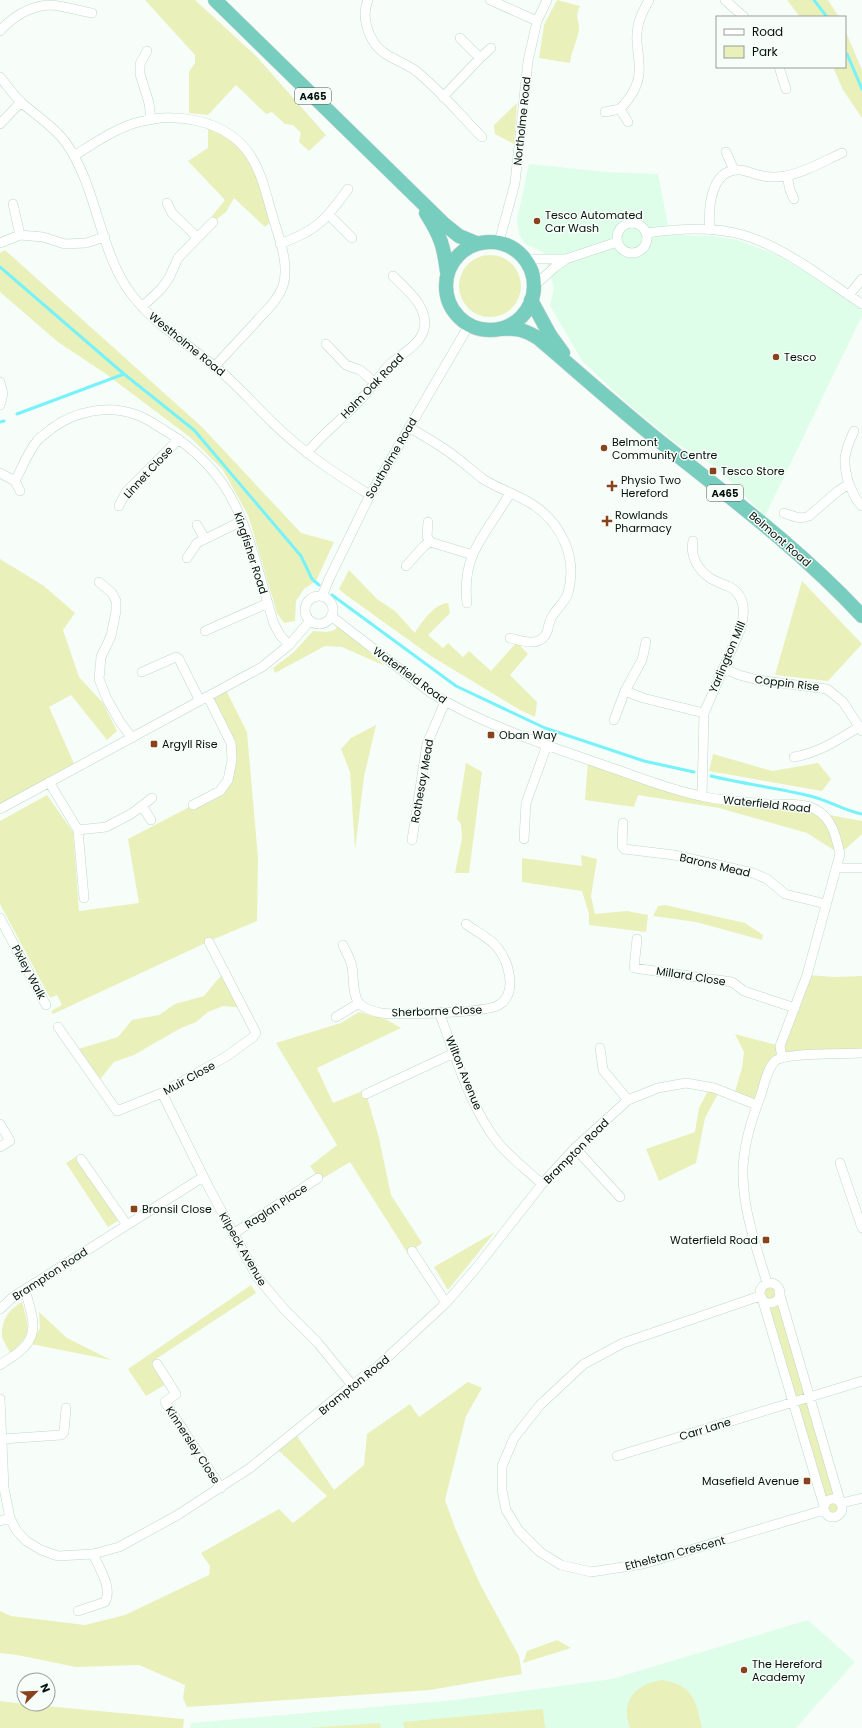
<svg xmlns="http://www.w3.org/2000/svg" width="862" height="1728" font-family="Poppins,sans-serif">
<style>
.built{fill:#dffeea}
.green{fill:#eaf0ba}
.lines{fill:none;stroke-linecap:round;stroke-linejoin:round}
.stream{stroke:#78f2fa;stroke-width:3}
.minor-casing{stroke:#bcdbc8;stroke-width:10}
.trunk-casing{stroke:#d7d9d8;stroke-width:15}
.minor{stroke:#fff;stroke-width:9}
.trunk{stroke:#78cebe;stroke-width:14}
.poi-dot{fill:#89431c;stroke:#f7fdf9;stroke-width:1.5}
.labels{text-anchor:middle;dominant-baseline:central;stroke-width:3;stroke-linejoin:round;paint-order:stroke}
.shield{fill:#f7fdf9;stroke:#4e5752;stroke-width:1}
.shield-label{font-size:10px;font-weight:bold;fill:#06100a}
.street-label{font-size:11px;fill:#06100a;stroke:#f7fdf9}
.poi-label{font-size:11px;fill:#06100a;stroke:#f7fdf9;text-anchor:start}
</style>
<rect width="100%" height="100%" fill="#f7fdf9"/>
<path class="built" d="M529,164L607,172L658,174L670,235L713,236L737,240L775,254L807,272L862,310V316L765,516L716,467L674,442L627,403L583,362L550,306L554,288L543,252L525,244L519,234L517,220Z
M808,1620L855,1662L796,1728H190L191,1723L455,1700L612,1679Z"/>
<path class="green" d="M145,0H195L256,56L326,135L309,151L299,142L301,133L293,125L285,124L272,112L266,114L236,85L208,115L189,113V72L195,63V55Z
M557,0L580,6C574,20 579,17 579,28C578,41 571,51 570,63L539,58L544,25Z
M787,0H828L839,17H800Z
M845,30L862,70V118L843,90L833,67H845Z
M517,103L514,144L495,134L494,125Z
M208,123L249,154L273,220L265,227L234,198L226,212L213,222L212,216L225,200L188,161L208,148Z
M5,250L203,428L301,533L334,542L316,581L304,589L296,601L295,621L284,623L277,613L248,515L223,470L191,438L106,374L58,342L0,292V253Z
M459 286a31 31 0 1 1 62 0a31 31 0 1 1-62 0Z
M0,559L44,586L75,613L63,630L79,677L103,703L117,731L107,740L71,695L49,707L75,766L0,809Z
M349,570L377,599L395,611L415,633C421,623 435,603 448,603L450,613L428,635L443,648L448,643L463,657L469,651L491,671L517,642L528,654L510,675L537,702L535,717L520,710L431,656L346,595L339,589Z
M802,581L862,644L828,681L775,675Z
M338,625L385,666L342,647L325,646L275,673L273,668L294,652L313,631L327,632L335,630Z
M225,688L247,732L258,858L257,921L214,939L53,1014L51,1011L62,1005L57,995L50,998L0,904V821L47,795L73,832L79,911L139,903L128,839L220,791L228,780L231,743L208,697Z
M376,725L364,777L355,850L350,772L341,749L351,738Z
M713,754L772,771L818,763L831,779L822,791L709,771Z
M588,760L685,792L813,808L823,814L862,821V834L840,854L807,833L719,808L638,795L634,807L585,800Z
M466,763L482,772L469,873H455L462,838L461,824L457,819Z
M581,855L597,859L591,896L595,914L627,911L648,915L646,932L589,925V914L582,891L522,882V858L582,866Z
M665,905L745,923L763,935L762,940L696,922L653,916L658,906Z
M224,972L243,1008L223,1006L208,1012L196,1022L179,1029L134,1055L114,1062L97,1083L75,1050L118,1037L132,1020L159,1015L175,1004L204,996Z
M807,975L834,977L862,976V1053L775,1061L757,1105L734,1095L742,1068L744,1052L735,1034L780,1046Z
M359,1012L387,1020L401,1028L317,1068L333,1103L365,1090L379,1138L391,1195L422,1243L408,1254L350,1162L320,1180L310,1166L337,1145L276,1043L341,1023Z
M710,1087L720,1090L705,1118L696,1163L659,1181L646,1149L695,1132L699,1108Z
M77,1156L119,1220L108,1227L66,1163Z
M495,1232L448,1290L434,1267Z
M766,1284H773L779,1290L842,1503L841,1513L832,1517L825,1512L760,1296L763,1286Z
M251,1285L256,1293L153,1361L166,1384L146,1396L128,1369Z
M22,1302C29,1329 33,1334 10,1353C8,1348 3,1341 2,1336C1,1320 9,1309 22,1302Z
M39,1312L67,1338L111,1360L31,1344L40,1328Z
M468,1382L482,1388L466,1416L445,1500L455,1528L480,1584L519,1656L522,1674L430,1690L187,1707L183,1698L185,1685L139,1665L76,1667L17,1655L0,1653V1611L11,1616L85,1625L125,1615L209,1575L210,1566L201,1553L279,1509L293,1523L327,1496L276,1448L295,1433L334,1490L364,1465L367,1434L410,1404L419,1417Z
M557,1640L571,1648L523,1663L527,1651Z
M663,1680C694,1686 696,1701 702,1728H630C628,1722 626,1715 627,1709C629,1690 647,1682 663,1680Z
M0,1701L24,1704L184,1719L183,1728H0Z
M543,1709L545,1728H404L403,1722Z
M380,1723L381,1728H308Z"/>
<g class="lines">
<path class="stream" d="M814,0L827,17
M847,54L862,89
M0,267L124,374L194,430L301,556L312,579L319,585
M17,414L124,374
M0,422L4,421
M332,595L456,686L545,728L644,761L694,772
M711,776C744,784 777,788 810,796C828,800 844,811 862,814"/>
<defs>
<path id="minor" d="M368,0C362,14 366,31 375,44C385,58 403,61 416,71C440,90 460,115 482,137
M490,0L537,21
M725,0L744,17
M0,31C12,17 30,6 49,5C61,5 80,11 92,13
M147,51L140,64V74L149,103L151,120
M480,58L491,48
M779,67L786,89
M0,77C7,85 13,95 21,102C36,116 54,126 66,143C96,186 98,241 125,285C147,320 183,340 214,366C236,383 253,404 273,423C304,453 334,473 370,495
M443,97L480,58L460,38
M605,112L620,109
M628,122L620,109C633,95 641,82 639,63C639,53 636,44 637,35C637,22 643,11 649,0
M0,124L21,102
M726,152L734,170
M74,156C93,144 113,130 135,123C174,111 226,119 250,155C262,173 266,194 272,214C278,236 290,263 283,286C277,302 265,311 254,324C241,338 228,352 215,366
M787,176L790,190L794,199
M167,203L172,213L197,237
M13,204L20,235
M329,215L352,238
M617 238a15 15 0 1 1 30 0a15 15 0 1 1-30 0Z
M710,230C708,210 710,168 740,170C744,170 748,172 752,173C763,177 774,178 785,176C804,173 824,161 842,153
M646,233C678,229 711,226 743,235C785,247 825,280 862,304
M499,242L515,183L528,61L537,21L547,0
M0,243L20,235L43,237L65,244L86,243L105,237
M280,244C317,230 325,221 348,189
M525,259H566
M534,286L555,267L566,259L617,242
M849,295L862,279
M142,307L161,289L169,278L178,258L213,222
M326,344L346,365L360,370L375,383
M0,382L3,394L0,405
M409,427C425,437 442,446 457,458C466,465 474,472 483,479C499,489 516,494 532,504C561,523 578,557 568,593C565,602 558,607 553,615C549,620 549,626 547,632C540,648 523,641 510,638
M307,453C323,433 344,418 361,399C371,389 379,376 388,366C399,355 420,346 424,329C429,307 407,290 393,276
M0,473L15,481L20,491
M15,481C22,468 28,452 37,441C41,436 47,433 51,429C75,411 109,404 137,415C147,418 155,425 164,430C194,448 218,471 234,503C252,539 262,586 274,624L280,635L289,645
M849,484C842,461 844,453 854,431
M119,506L126,492L179,439
M784,513C793,516 800,520 809,516L838,491L849,484L856,499L862,506
M428,522L427,536L430,542
M197,525L205,539
M693,541C690,556 698,570 710,578C716,582 723,584 730,587C746,596 745,613 741,628L704,713L702,796
M187,558L197,543L242,521
M406,566L424,546L430,542L473,555
M99,582L112,593L116,601V611L111,636L101,657L99,679L107,699L120,722L132,738
M322,596L329,579L370,495L469,325
M305 610a14 14 0 1 1 28 0a14 14 0 1 1-28 0Z
M467,603C461,552 488,533 510,493
M331,616L431,693C485,726 549,746 609,767C639,777 670,790 701,796C722,801 745,802 767,804C780,804 804,803 815,809C832,818 836,836 840,854L807,975L780,1046L782,1058
M205,631L268,603
M723,668L739,675L758,680L827,689L843,702L862,731
M142,672L176,657L179,659L200,701
M625,691L643,698L704,713
M614,720L625,691L642,660L646,642
M794,757C818,753 838,740 859,727
M49,782L78,830L106,827L131,814L152,798
M193,805L220,791L228,780L232,760L231,743L208,697
M142,806L151,820
M0,809L262,667L289,645L310,621
M623,823L622,846L624,849L674,855L753,873L767,879L785,894L826,904
M78,830L84,898
M524,839L526,803L547,745
M412,840L427,744L445,702
M837,868H862
M0,918L46,1005
M637,939L634,968L732,982L744,991L795,1008
M343,945C346,952 351,960 352,967C354,977 352,994 359,1003C363,1008 374,1012 381,1013C399,1015 486,1013 499,1005C518,993 509,962 497,947C490,938 475,931 466,924
M439,1012C456,1057 469,1106 499,1144C511,1158 528,1171 542,1184
M336,1017L359,1003
M58,1027L117,1111L162,1093L227,1056L253,1037L256,1033L209,942
M600,1048L603,1070L628,1100
M162,1093L209,1188L257,1277L284,1309L318,1343L352,1385
M366,1094L454,1053
M0,1124L10,1141L0,1147
M575,1148L620,1197
M81,1159L127,1225
M840,1163L862,1228
M233,1234L318,1178
M412,1251L446,1303
M767,1283C757,1249 744,1214 743,1177C742,1150 751,1120 761,1095C764,1085 767,1069 775,1061C785,1052 846,1054 862,1053
M760 1293a10 10 0 1 1 20 0a10 10 0 1 1-20 0Z
M779,1292L840,1501
M760,1296L623,1343L584,1364L540,1405L514,1438L502,1466V1490L506,1510L519,1531L540,1552L561,1565L591,1572L643,1564L824,1510
M762,1298L824,1506
M0,1309L13,1297L203,1177
M157,1364L176,1394L165,1402L221,1488
M0,1365C8,1359 19,1354 25,1346C40,1330 30,1309 25,1290
M0,1399L4,1488L10,1518L16,1530L26,1541L41,1550L58,1556L93,1554L119,1547L176,1516L250,1468L352,1385L377,1367L446,1303L477,1267L542,1184L575,1148L628,1100L658,1088L686,1083L714,1088L757,1105
M2,1439L61,1435L64,1432L66,1408
M617,1456L862,1381
M824 1508a9 9 0 1 1 18 0a9 9 0 1 1-18 0Z
M842,1503L862,1498
M0,1521L10,1518
M78,1611L105,1602C113,1588 99,1568 93,1554"/>
<path id="trunk" d="M215,0L444,224L459,236L476,243
M426,213C440,235 444,246 447,272
M446 286a44 44 0 1 1 88 0a44 44 0 1 1-88 0Z
M531,300L550,335L563,353
M499,329C516,328 523,329 538,338C578,372 617,407 658,440C728,496 801,550 862,616"/>
</defs>
<use href="#minor" class="minor-casing"/>
<use href="#trunk" class="trunk-casing"/>
<use href="#minor" class="minor"/>
<use href="#trunk" class="trunk"/>
</g>
<g class="poi-dot">
<circle cx="537" cy="221" r="4"/>
<circle cx="776" cy="357" r="4"/>
<circle cx="604" cy="448" r="4"/>
<rect x="709" y="467" width="8" height="8" rx="2"/>
<path d="M610 480h4v4h4v4h-4v4h-4v-4h-4v-4h4z"/>
<path d="M605 515h4v4h4v4h-4v4h-4v-4h-4v-4h4z"/>
<rect x="487" y="731" width="8" height="8" rx="2"/>
<rect x="150" y="740" width="8" height="8" rx="2"/>
<rect x="130" y="1205" width="8" height="8" rx="2"/>
<rect x="762" y="1236" width="8" height="8" rx="2"/>
<rect x="803" y="1477" width="8" height="8" rx="2"/>
<circle cx="744" cy="1670" r="4"/>
</g>
<g class="labels">
<g class="shield">
<rect x="295" y="88" width="36" height="16" rx="3"/>
<rect x="707" y="485" width="36" height="16" rx="3"/>
</g>
<g class="shield-label">
<text x="313" y="96">A465</text>
<text x="725" y="493">A465</text>
</g>
<g class="street-label">
<text transform="translate(522 121) rotate(-84)">Northolme Road</text>
<text transform="translate(187 344) rotate(39)">Westholme Road</text>
<text transform="translate(372 386) rotate(-46)">Holm Oak Road</text>
<text transform="translate(391 458) rotate(-60)">Southolme Road</text>
<text transform="translate(148 472) rotate(-47)">Linnet Close</text>
<text transform="translate(780 539) rotate(41)">Belmont Road</text>
<text transform="translate(251 553) rotate(72)">Kingfisher Road</text>
<text transform="translate(727 657) rotate(-67)">Yarlington Mill</text>
<text transform="translate(410 675) rotate(36)">Waterfield Road</text>
<text transform="translate(787 683) rotate(7)">Coppin Rise</text>
<text transform="translate(422 781) rotate(-80)">Rothesay Mead</text>
<text transform="translate(767 804) rotate(6)">Waterfield Road</text>
<text transform="translate(715 865) rotate(13)">Barons Mead</text>
<text transform="translate(29 972) rotate(62)">Pixley Walk</text>
<text transform="translate(691 976) rotate(9)">Millard Close</text>
<text transform="translate(437 1011) rotate(-2)">Sherborne Close</text>
<text transform="translate(464 1073) rotate(68)">Wilton Avenue</text>
<text transform="translate(189 1078) rotate(-29)">Muir Close</text>
<text transform="translate(576 1151) rotate(-45)">Brampton Road</text>
<text transform="translate(276 1206) rotate(-33)">Raglan Place</text>
<text transform="translate(243 1249) rotate(60)">Kilpeck Avenue</text>
<text transform="translate(50 1274) rotate(-33)">Brampton Road</text>
<text transform="translate(354 1385) rotate(-39)">Brampton Road</text>
<text transform="translate(705 1429) rotate(-17)">Carr Lane</text>
<text transform="translate(193 1445) rotate(57)">Kinnersley Close</text>
<text transform="translate(675 1553) rotate(-15)">Ethelstan Crescent</text>
</g>
<g class="poi-label">
<text x="545" y="215">Tesco Automated<tspan x="545" dy="13">Car Wash</tspan></text>
<text x="784" y="357">Tesco</text>
<text x="612" y="442">Belmont<tspan x="612" dy="13">Community Centre</tspan></text>
<text x="721" y="471">Tesco Store</text>
<text x="621" y="480">Physio Two<tspan x="621" dy="13">Hereford</tspan></text>
<text x="615" y="515">Rowlands<tspan x="615" dy="13">Pharmacy</tspan></text>
<text x="499" y="735">Oban Way</text>
<text x="162" y="744">Argyll Rise</text>
<text x="142" y="1209">Bronsil Close</text>
<text x="758" y="1240" text-anchor="end">Waterfield Road</text>
<text x="799" y="1481" text-anchor="end">Masefield Avenue</text>
<text x="752" y="1664">The Hereford<tspan x="752" dy="13">Academy</tspan></text>
</g>
</g>
<rect x="716" y="16" width="130" height="52" fill="#f7fdf9" stroke="#979e99"/>
<rect x="724" y="29" width="20" height="6" fill="#ffffff" stroke="#979e99"/>
<text x="752" y="36" font-size="12" fill="#06100a">Road</text>
<rect x="724" y="46" width="20" height="12" fill="#eaf0ba" stroke="#979e99"/>
<text x="752" y="56" font-size="12" fill="#06100a">Park</text>
<g transform="translate(36 1692) rotate(67)"><circle r="19" fill="#f7fdf9" stroke="#979e99"/>
<path d="M0-3L7 15L0 10L-7 15Z" fill="#89431c"/>
<text y="-6" font-size="11" font-weight="bold" text-anchor="middle" fill="#06100a">N</text>
</g>
</svg>
